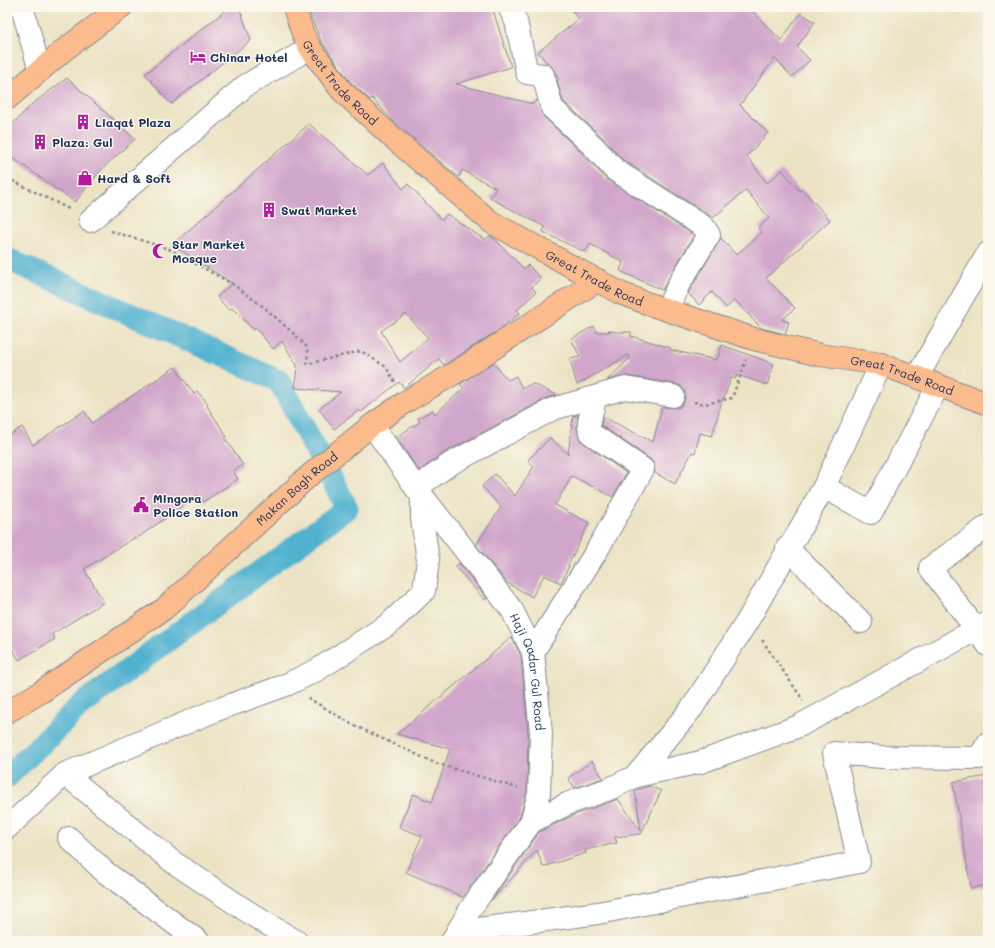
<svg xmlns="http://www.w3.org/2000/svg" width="995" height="948" font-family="Mali,sans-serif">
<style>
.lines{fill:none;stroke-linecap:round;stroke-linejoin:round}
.canal{stroke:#51b2d0;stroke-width:23}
.building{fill:#d1a6cb;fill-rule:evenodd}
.minor-casing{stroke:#848991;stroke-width:24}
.major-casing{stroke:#848991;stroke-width:24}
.path{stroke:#848991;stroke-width:2.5;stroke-dasharray:3 3;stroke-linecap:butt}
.minor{stroke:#fff;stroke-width:22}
.major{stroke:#fbbb8c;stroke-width:22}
.labels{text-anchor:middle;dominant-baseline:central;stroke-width:3;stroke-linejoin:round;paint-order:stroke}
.poi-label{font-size:12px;font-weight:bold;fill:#1b2f5e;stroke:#fbf7ec;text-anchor:start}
.street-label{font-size:12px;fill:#1b2f5e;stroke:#fbf7ec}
</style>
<rect width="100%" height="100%" fill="#fbf7ec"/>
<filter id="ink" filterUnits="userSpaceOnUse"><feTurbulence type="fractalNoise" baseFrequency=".025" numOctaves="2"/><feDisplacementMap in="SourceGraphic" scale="8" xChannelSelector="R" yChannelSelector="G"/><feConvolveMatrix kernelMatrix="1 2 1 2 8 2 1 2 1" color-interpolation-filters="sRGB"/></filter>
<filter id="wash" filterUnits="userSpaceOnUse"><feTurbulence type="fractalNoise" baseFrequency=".012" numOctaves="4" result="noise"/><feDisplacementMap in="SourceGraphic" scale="16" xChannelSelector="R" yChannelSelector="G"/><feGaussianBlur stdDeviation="0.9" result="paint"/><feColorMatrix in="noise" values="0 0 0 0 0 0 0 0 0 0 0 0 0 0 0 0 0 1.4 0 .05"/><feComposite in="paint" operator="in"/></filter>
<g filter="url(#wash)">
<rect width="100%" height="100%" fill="#ece3c4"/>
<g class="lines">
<path class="canal" d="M7,259L279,381L347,508L82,704L7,777"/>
</g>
<g id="blocks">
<path class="building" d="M230,7H239L251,40L171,104L145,74Z
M307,7H492L511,67L456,84L533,104L537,100L544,117L584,155L606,179L694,235L662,290L620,271L623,262L590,244L585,252L543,232L545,227L490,198L496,188L462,170L459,177L456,175L393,121L372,98L370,100L351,83L321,41Z
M569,7H748L781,40L801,13L815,22L797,47L810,60L792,77L775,58L740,105L768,133L747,156L767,183L782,170L800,191L802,189L830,220L766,278L795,308L782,320L789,322L785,334L761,328L735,300L726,308L712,292L699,305L688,293L721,238L736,255L762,232L758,228L769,218L746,190L713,218L623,160L602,137L563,101L557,81L559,79L551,66L547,63L538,52L579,19Z
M67,78L135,139L102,169L75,202L7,154V130L31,105Z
M309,124L368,175L383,163L403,189L408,184L442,220L447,214L485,240L490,236L495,239L524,269L528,265L541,278L532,287L536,292L517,310L520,313L500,329L444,365L439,359L404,388L399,382L361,412L359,410L334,429L319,409L341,392L295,388L297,365L282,341L273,349L256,328L254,330L232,308L229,310L217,297L232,283L172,245ZM406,314L428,338L400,362L381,331Z
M594,326L597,332H610L608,330L616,332H631V336L671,348L670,350L717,360L722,345L774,364L767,385L737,375L735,379L731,378L724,398L723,397L712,436L700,433L695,453L692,452L675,484L655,473L654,464L650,459L602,426L601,424L603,417L653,442L662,407L678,408L683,404L685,398V391L681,386L675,384L627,376L607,380L630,358L628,355L577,385L570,359L580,357L571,339Z
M493,363L508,380L516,376L522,388L533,384L557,395L547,398L444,453L419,471L396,437L420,422L418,418L433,410L435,414L464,388L460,384Z
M175,367L194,394L197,391L208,404L207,406L227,437L225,438L243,465L233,471L238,479L203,502L198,495L136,539L134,538L84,569L104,602L52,634L55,639L19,660L7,640V437L22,427L33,445L84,411L92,423Z
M578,415L577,428L580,440L626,473L613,497L572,476L555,505L589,523L568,565L569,566L561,583L544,575L532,597L506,582L476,545L501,507L482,486L495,474L515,496L534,466L528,460L550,438L568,454L573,416Z
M459,563L487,598L485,600L455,567Z
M512,637L521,656L528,733L527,792L520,817L463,897L406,872L422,836L399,827L413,794L432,802L450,749L397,734Z
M592,761L603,778L575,788L568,778Z
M988,776V885L971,888L953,782Z
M650,786L661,791L641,834L615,837L617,843L585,850L586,853L543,867L537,850L492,900L539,832L574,815L618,799L641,831L635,790Z"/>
</g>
</g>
<g filter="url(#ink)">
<use href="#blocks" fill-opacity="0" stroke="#848991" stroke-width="1"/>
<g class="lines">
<defs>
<g id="minor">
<path d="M22,7L40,71"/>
<path d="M509,7L516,21L527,73L543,75L552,108L593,146L615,170L704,227L709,235L679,284L667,309"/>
<path d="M90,221L245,86L310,48"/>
<path d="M917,377L988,253"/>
<path id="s1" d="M372,425L416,488L512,610L533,652L541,733L539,794L531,822L471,908L452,941"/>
<path d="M824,487L871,513L938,386"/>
<path d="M416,488L450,464L553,409L625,388L673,396"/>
<path d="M988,526L930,568L988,645"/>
<path d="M787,548L861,622"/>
<path d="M533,652L596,552L643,469L590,433C586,417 594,413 595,397"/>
<path d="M65,774L173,862L262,921L296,941"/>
<path d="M636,776L701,762L799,726L988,623"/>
<path d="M531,822L569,803L609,789L636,776L692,708L748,620L824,487L881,364"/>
<path d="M7,828L65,774L214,711L286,685L317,670L389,624L424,591L428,560L422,519V495"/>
<path d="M69,838L105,872L198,941"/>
<path d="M457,932L598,913L859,862L834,753L882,757L979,758L988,743"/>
</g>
<g id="major">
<path id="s2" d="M294,7L303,34L310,48L342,91L393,138L491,222L620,293L649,304L754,339L820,355L881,364L988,404"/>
<path d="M7,99L64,50L121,7"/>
<path id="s3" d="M7,712L41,692L164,609L311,474L372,425L407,401L460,370L598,280"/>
</g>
</defs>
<use href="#minor" class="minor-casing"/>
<use href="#major" class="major-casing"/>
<path class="path" d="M7,178L71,210
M111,231L169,249L234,285L265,308L294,334L308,348L307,364L361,351L386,367L395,382
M694,402L705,404L732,398L746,360
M762,640L803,700
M308,698L355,726L435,763L518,788"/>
<use href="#minor" class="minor"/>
<use href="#major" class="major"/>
</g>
</g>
<defs>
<symbol id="hotel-bare" viewBox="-9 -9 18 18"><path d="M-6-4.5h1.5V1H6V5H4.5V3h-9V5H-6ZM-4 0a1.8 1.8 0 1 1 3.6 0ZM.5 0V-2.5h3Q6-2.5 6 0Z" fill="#b5179e" stroke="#fbf7ec" stroke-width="2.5" paint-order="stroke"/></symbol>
<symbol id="building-bare" viewBox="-9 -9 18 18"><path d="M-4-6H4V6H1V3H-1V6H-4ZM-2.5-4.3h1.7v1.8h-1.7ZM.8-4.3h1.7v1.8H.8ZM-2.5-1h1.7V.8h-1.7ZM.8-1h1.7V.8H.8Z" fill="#b5179e" stroke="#fbf7ec" stroke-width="2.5" paint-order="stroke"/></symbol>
<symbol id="shop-bare" viewBox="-9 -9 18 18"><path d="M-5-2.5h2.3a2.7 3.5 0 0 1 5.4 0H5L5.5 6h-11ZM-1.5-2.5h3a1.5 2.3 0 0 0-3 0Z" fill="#b5179e" stroke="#fbf7ec" stroke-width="2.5" paint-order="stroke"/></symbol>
<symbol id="mosque-bare" viewBox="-9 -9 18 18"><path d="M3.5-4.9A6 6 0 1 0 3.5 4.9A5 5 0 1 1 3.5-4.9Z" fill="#b5179e" stroke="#fbf7ec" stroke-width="2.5" paint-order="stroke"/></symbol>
<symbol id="civic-bare" viewBox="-9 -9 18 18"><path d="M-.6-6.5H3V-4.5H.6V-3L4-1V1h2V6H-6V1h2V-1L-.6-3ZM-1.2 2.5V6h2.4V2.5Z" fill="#b5179e" stroke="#fbf7ec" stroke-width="2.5" paint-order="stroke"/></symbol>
</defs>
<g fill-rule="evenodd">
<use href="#hotel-bare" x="187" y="46" width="22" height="22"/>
<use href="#building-bare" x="72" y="111" width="22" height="22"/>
<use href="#building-bare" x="29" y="131" width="22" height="22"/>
<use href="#shop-bare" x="74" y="167" width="22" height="22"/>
<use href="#building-bare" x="258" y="199" width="22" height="22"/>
<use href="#mosque-bare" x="149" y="240" width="22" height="22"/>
<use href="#civic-bare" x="130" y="494" width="22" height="22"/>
</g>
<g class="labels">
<g class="poi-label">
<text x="210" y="57">Chinar Hotel</text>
<text x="95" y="122">Liaqat Plaza</text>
<text x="52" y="142">Plaza: Gul</text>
<text x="97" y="178">Hard &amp; Soft</text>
<text x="281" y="210">Swat Market</text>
<text x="172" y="244">Star Market<tspan x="172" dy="14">Mosque</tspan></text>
<text x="153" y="498">Mingora<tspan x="153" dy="14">Police Station</tspan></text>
</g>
<g class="street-label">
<text stroke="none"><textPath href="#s2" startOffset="90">Great Trade Road</textPath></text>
<text stroke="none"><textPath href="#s2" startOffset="414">Great Trade Road</textPath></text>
<text stroke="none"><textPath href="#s2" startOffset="738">Great Trade Road</textPath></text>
<text stroke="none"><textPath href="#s3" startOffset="367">Makan Bagh Road</textPath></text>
<text stroke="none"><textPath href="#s1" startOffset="297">Haji Qadar Gul Road</textPath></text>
</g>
</g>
<rect width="995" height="948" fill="none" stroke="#fbf7ec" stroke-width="24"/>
</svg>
